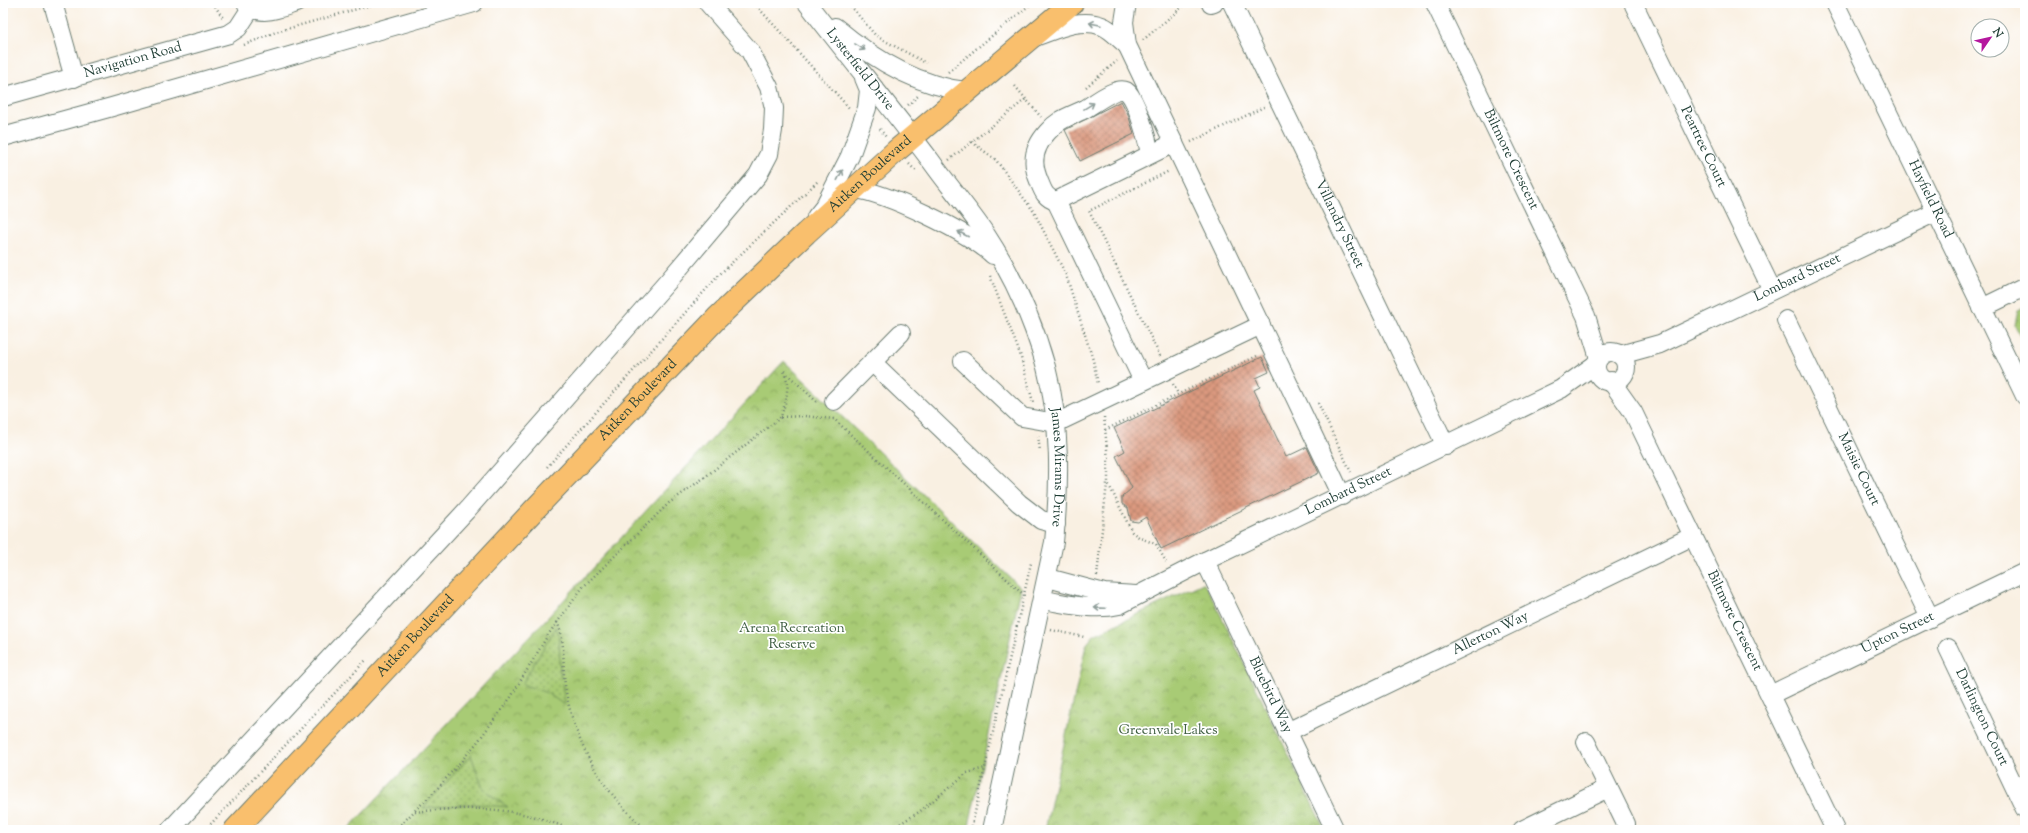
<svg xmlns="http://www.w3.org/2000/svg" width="2028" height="833" font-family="'Sorts Mill Goudy',serif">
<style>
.park{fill:url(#park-crowns);stroke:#648454}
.garden{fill:url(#garden-dots);stroke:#648454}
.building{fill:url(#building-cross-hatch)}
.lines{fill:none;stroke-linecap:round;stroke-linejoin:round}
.minor-casing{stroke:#6b7c71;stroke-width:20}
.major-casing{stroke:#6b7c71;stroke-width:24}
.path{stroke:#6b7c71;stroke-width:2.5;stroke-dasharray:1 3;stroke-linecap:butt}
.minor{stroke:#fff;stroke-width:18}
.major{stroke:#f9bf6d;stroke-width:22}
.oneway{stroke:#8f9e9a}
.labels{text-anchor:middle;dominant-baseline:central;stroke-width:3.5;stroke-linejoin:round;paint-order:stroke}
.street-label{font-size:14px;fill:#1f3d34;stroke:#fff}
.park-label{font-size:14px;fill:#416044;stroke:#fff}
</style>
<defs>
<pattern id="park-crowns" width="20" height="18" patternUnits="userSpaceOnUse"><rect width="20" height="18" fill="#a8cb74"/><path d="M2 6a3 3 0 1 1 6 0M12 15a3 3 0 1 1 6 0" fill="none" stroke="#88a660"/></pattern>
<pattern id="garden-dots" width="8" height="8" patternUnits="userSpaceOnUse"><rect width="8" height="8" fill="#a8cb74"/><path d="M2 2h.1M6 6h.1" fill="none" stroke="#88a660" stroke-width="1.8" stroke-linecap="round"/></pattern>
<pattern id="building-cross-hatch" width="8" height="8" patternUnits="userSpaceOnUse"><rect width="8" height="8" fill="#db997f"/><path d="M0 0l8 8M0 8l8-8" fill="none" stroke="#b17e69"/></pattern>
</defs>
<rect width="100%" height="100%" fill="#fff"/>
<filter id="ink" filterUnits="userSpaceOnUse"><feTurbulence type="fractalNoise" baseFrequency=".025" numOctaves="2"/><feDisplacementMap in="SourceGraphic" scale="8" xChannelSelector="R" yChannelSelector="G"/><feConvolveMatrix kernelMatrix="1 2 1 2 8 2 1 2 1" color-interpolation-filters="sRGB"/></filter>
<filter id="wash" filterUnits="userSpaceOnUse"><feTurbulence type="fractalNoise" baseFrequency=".012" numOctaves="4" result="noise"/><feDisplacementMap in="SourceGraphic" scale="16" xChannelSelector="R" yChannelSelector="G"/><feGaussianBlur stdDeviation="0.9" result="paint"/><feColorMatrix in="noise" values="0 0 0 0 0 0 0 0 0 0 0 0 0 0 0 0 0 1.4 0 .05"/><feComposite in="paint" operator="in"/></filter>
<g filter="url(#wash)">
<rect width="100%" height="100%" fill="#f9f0e2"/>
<path class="park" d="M2025,307V346L2015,325L2018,310Z
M784,361L1021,588L968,830H347L550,615Z
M1203,583L1210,593L1325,830H1045L1086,645L1094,635Z"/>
<path class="garden" d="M556,627L559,635L560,672L565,703L563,704L547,693L522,684Z
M471,755L482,786L487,792L508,807L474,804L423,808Z"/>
<g id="blocks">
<path class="building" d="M1121,101L1128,114L1134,134L1080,161L1065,130Z
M1262,357L1269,372L1256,378L1260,387L1254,390L1286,457L1307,447L1319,473L1161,549L1146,517L1138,522L1131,521L1128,508L1122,504V497L1132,488L1116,456L1125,451L1114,428Z"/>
</g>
</g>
<g filter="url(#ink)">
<use href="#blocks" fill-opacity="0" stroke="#6b7c71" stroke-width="1"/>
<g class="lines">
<defs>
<g id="minor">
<path d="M53,3L74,78"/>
<path d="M246,3C259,18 280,8 296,3"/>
<path id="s1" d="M807,3C848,56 891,108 931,161C948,185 968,208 985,233C1012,274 1033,320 1046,367C1061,425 1060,484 1054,542L992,830"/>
<path d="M1127,3L1124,22L1127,45L1342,496"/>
<path id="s2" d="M1232,3L1446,446"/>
<path id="s3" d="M1435,3L1586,316L1599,358"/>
<path id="s4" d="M1835,3L2025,396"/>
<path d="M1211,4L1214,3"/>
<path id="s5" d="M1634,5L1772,290"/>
<path d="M835,27C872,58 917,86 966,91"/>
<path d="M1035,37C1055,30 1080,17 1102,26C1111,29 1119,39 1127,45"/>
<path id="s6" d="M3,97L229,34L238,28L251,8"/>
<path d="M3,137L112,107L474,3"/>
<path d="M854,189C886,192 970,233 993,255"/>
<path d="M1056,201C1045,198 1043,191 1039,181C1034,169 1032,158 1038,146C1042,137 1052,126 1060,121C1068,116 1077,113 1085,109C1094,104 1116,86 1126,91C1137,98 1147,140 1150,153"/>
<path d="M816,217L824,207L850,156L867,108L869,90L864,78"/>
<path d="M1982,308L2025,287"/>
<path id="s7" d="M1786,320L1930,618"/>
<circle cx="1611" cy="367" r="15"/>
<path id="s8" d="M1620,355L1660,344L1936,212"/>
<path d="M963,361L1022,417L1056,423L1261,325"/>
<path d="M872,362L1019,503L1041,520L1056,524"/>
<path d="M1143,381L1056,201L1174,143"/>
<path id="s9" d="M1611,381L1633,412L1835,830"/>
<path d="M834,401L901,333"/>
<path id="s10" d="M1205,561L1335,830"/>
<path d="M1048,578L1104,593L1136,595"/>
<path id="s11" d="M1043,600C1068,604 1094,611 1119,605L1205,561L1561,389L1596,364"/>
<path id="s12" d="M1948,648L2025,809"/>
<path id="s13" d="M1770,695L2025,572"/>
<path id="s14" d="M1287,732L1693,536"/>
<path d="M1586,742L1626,824"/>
<path d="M170,830L466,511L670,279L758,175L769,154L773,130L774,108L769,87L750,51L708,3"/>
<path d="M1522,830L1608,788"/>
</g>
<g id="major">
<path id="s15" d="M235,830L533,511L717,318L806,233L896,151L1072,3"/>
</g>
</defs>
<use href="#minor" class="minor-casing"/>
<use href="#major" class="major-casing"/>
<path class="path" d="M213,3L223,18
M754,3L850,109
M848,3L876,36L926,63
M1143,40L1187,3
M244,45L276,32L378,3
M948,72L1032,3
M1015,86L1041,117
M1086,87L1117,61
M908,105L918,96
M880,129L886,137
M972,142L996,160L1034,212L1066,275L1093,360L1098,384
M1191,142L1264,107
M949,160L1026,99
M909,164L917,172
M990,276L1020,354L1033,402
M1160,356L1089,211L1169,171
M784,371L818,403
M1173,384L1178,394
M1318,403L1351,472
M781,417L804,416L834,419
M1104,417L1108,460V483L1132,532L1140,538L1156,544L1166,562
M833,418L1024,595
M1105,430L1259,355
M1038,436L1040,451
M547,467L719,275L818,181
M1097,576L1107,483
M557,622C566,640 562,664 565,685C573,742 603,793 647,830
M1051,630L1084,637
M415,812C472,806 517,806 571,830
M205,830L367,659
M395,830L437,789L476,744L511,697L548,635L583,587L669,503L705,477L781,417L786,400L788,383L783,371
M890,830L919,812L967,773L985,768
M971,830L1031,563"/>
<use href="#minor" class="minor"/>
<use href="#major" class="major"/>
</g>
<defs><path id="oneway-shaft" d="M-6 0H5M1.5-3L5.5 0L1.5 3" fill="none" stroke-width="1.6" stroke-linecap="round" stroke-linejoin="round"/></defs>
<g class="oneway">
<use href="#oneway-shaft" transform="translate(1095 24) rotate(-168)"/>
<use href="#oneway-shaft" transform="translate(860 47) rotate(31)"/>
<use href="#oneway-shaft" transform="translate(1089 106) rotate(-31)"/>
<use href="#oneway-shaft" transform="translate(840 175) rotate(-63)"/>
<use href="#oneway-shaft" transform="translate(963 234) rotate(-153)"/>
<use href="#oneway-shaft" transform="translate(1100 608) rotate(-178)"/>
</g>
</g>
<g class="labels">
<g class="street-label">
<text stroke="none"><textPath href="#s6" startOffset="135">Navigation Road</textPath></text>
<text stroke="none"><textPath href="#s1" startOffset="85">Lysterfield Drive</textPath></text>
<text stroke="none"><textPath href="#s5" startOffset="158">Peartree Court</textPath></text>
<text stroke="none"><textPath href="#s3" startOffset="174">Biltmore Crescent</textPath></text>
<text stroke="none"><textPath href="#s15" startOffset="913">Aitken Boulevard</textPath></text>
<text stroke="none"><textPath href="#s4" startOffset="218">Hayfield Road</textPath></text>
<text stroke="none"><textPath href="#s2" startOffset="246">Villandry Street</textPath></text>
<text stroke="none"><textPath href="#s8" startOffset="194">Lombard Street</textPath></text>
<text stroke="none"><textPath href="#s15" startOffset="589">Aitken Boulevard</textPath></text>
<text stroke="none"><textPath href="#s1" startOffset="540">James Mirams Drive</textPath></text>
<text stroke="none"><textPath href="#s7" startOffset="166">Maisie Court</textPath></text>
<text stroke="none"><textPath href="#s11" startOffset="333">Lombard Street</textPath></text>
<text stroke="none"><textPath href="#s9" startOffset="270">Biltmore Crescent</textPath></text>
<text stroke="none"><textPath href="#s14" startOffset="226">Allerton Way</textPath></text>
<text stroke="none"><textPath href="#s13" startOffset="142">Upton Street</textPath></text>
<text stroke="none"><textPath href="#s15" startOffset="265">Aitken Boulevard</textPath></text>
<text stroke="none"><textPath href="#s10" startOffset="149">Bluebird Way</textPath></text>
<text stroke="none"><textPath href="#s12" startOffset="77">Darlington Court</textPath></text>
</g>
<g class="park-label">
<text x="792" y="629">Arena Recreation<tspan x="792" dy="16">Reserve</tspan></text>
<text x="1168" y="731">Greenvale Lakes</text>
</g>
</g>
<rect width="2028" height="833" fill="none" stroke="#fff" stroke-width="16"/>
<g transform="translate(1990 38) rotate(56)"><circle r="19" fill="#ffffff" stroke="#a5b1ae"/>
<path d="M0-3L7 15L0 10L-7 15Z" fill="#b5179e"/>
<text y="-6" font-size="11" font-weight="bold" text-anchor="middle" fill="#1f3d34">N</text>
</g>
</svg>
